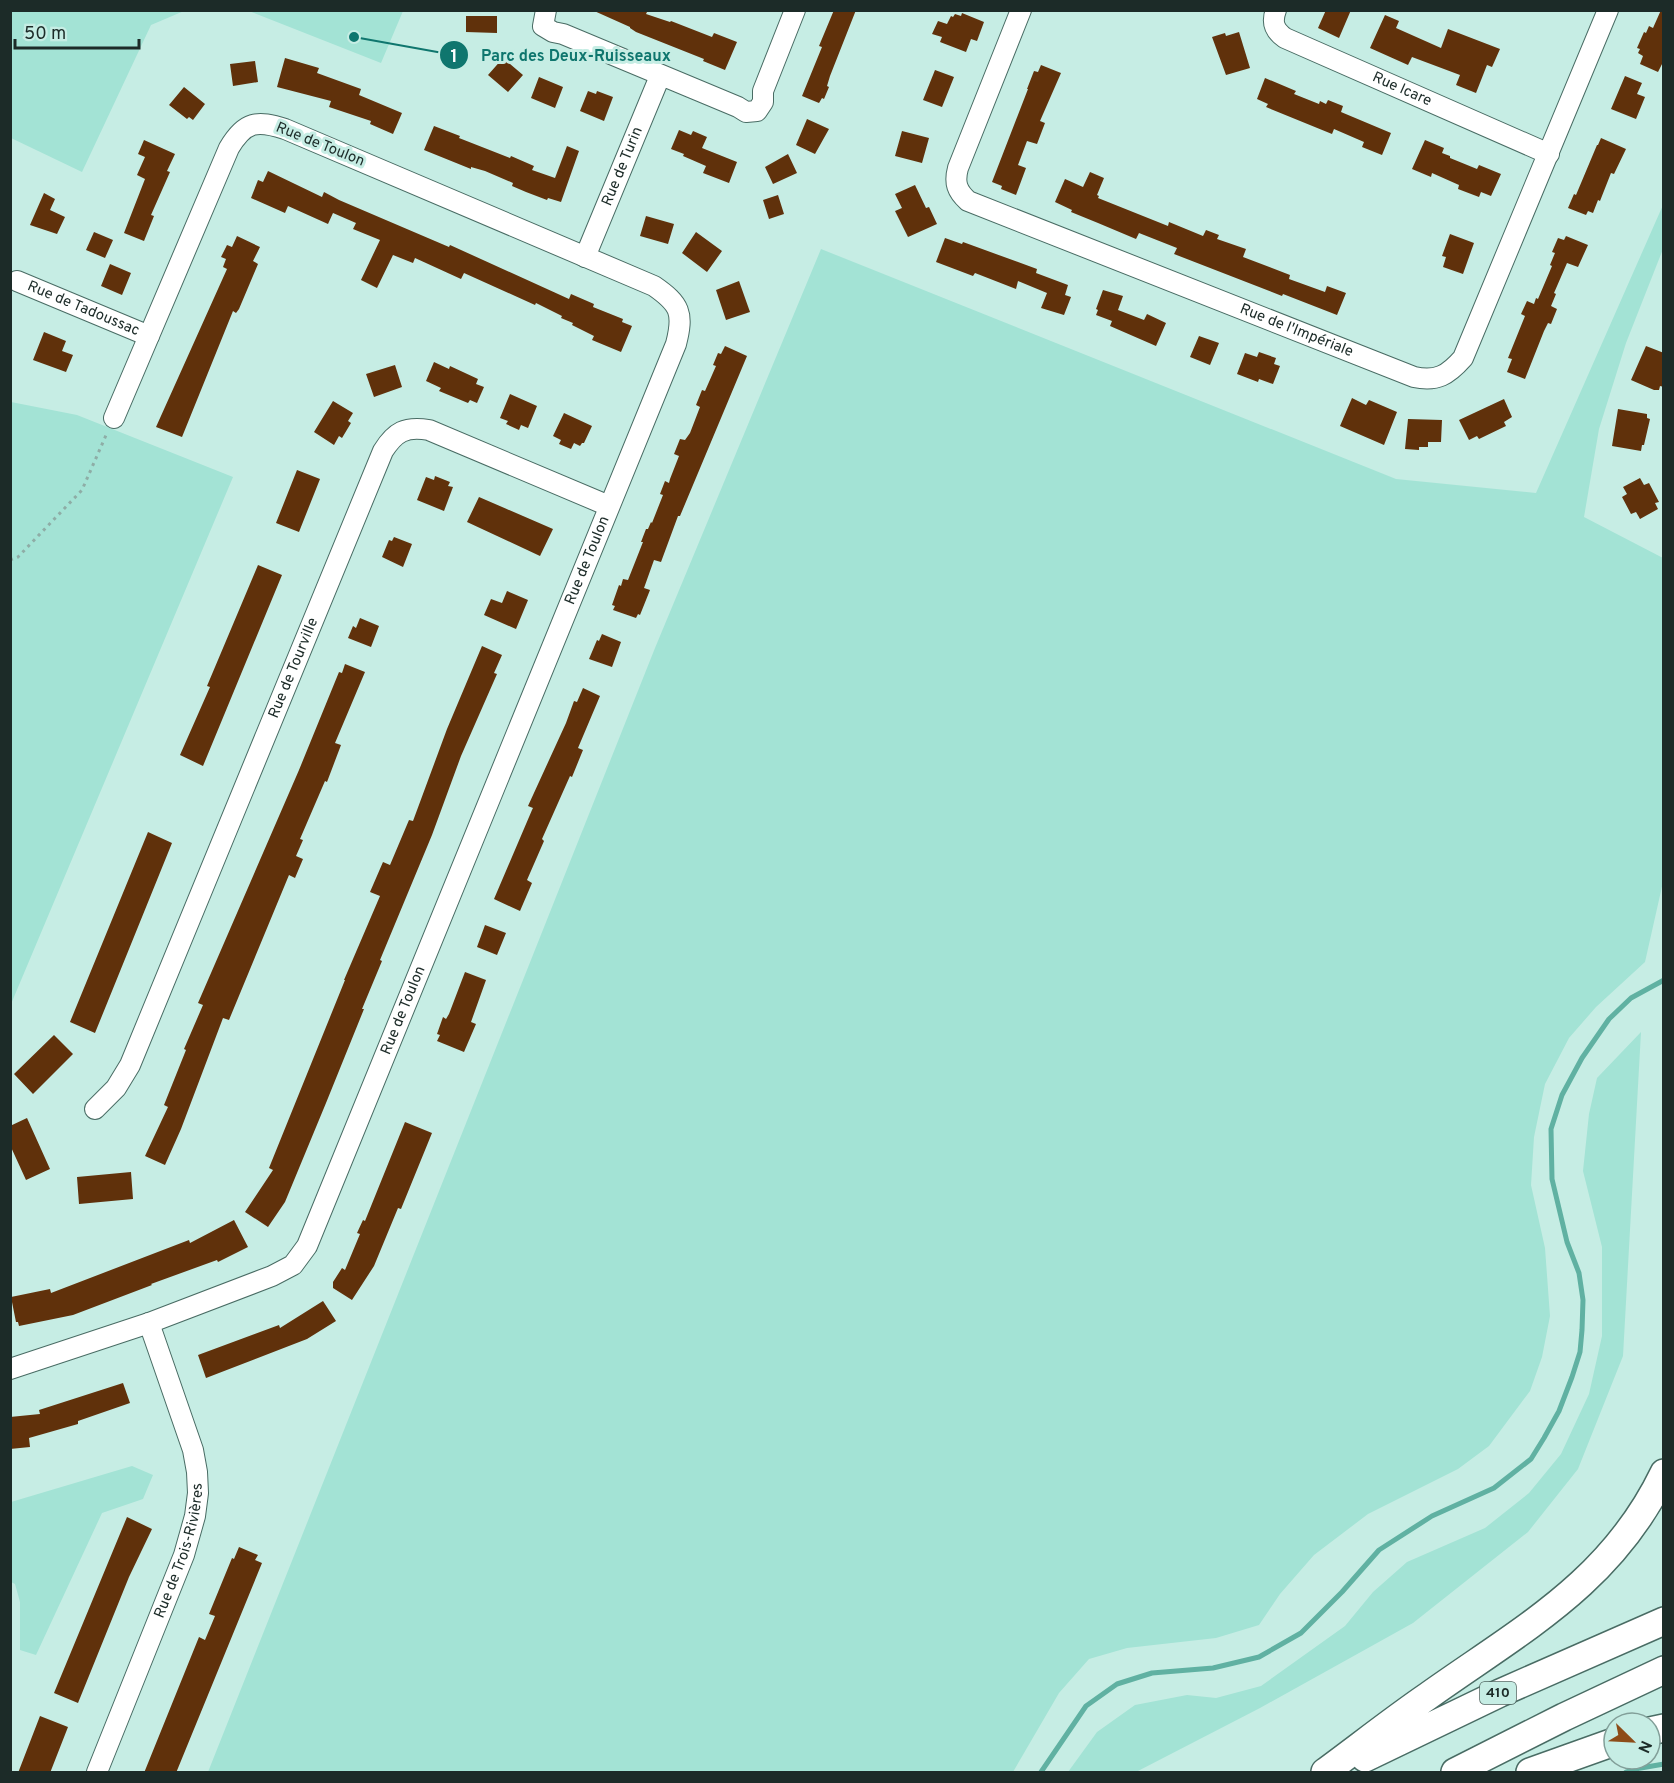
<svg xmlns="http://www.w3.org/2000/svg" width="1674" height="1783" font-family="Overpass,sans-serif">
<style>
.green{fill:#a3e3d5}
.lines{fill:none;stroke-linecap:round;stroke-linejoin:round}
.stream{stroke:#60b1a2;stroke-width:5}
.building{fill:#60310b}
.minor-casing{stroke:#496c64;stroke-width:22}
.highway-casing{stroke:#496c64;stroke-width:30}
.path{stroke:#8eada6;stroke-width:3;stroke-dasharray:3 4.5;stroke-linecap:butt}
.minor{stroke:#fff;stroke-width:20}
.highway{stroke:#fff;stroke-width:27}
.labels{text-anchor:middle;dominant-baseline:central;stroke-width:6;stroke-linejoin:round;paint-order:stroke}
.shield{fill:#c6ede4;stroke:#4f6560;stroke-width:1.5}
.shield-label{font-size:14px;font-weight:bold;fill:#1c2b28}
.street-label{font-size:15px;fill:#1c2b28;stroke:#c6ede4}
.leader{fill:none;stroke:#0f766e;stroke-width:2}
.callout-dot{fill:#0f766e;stroke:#c6ede4;stroke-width:2}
.mark-label{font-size:18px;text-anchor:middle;font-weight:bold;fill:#fff}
.callout-label{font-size:16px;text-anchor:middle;font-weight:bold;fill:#0f766e;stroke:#c6ede4;stroke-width:6;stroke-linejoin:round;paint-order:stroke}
</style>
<rect width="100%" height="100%" fill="#c6ede4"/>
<path class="green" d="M11,10L184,11L151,25L82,172L11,138Z
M249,11L403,10V11L381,63Z
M1663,205V249L1626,343L1599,429L1584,517L1663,558V882L1645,962L1596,1007L1569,1038L1545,1084L1534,1137L1531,1185L1545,1248L1550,1316L1542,1357L1530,1391L1489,1446L1458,1469L1368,1514L1314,1555L1280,1594L1259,1625L1216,1638L1127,1648L1089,1659L1059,1693L1013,1772H208L655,648L821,249L1396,479L1536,493Z
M11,402L77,415L233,477L11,1004Z
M1641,1032L1623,1356L1578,1469L1528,1532L1413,1623L1260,1708L1136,1772H1068L1097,1732L1135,1705L1187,1695L1216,1698L1261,1686L1345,1626L1373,1592L1407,1562L1485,1528L1529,1493L1561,1454L1589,1394L1602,1336V1247L1583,1171L1589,1114L1597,1078Z
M132,1466L153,1475L143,1499L102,1513L36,1655L20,1650V1602L15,1584L11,1582V1502Z"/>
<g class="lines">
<path class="stream" d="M1041,1772L1086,1706L1117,1684L1152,1673L1213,1668L1259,1657L1301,1633L1342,1592L1379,1550L1432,1516L1494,1488L1531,1459L1544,1438L1559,1411L1572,1377L1580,1352L1582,1330L1583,1300L1579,1273L1567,1242L1552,1179L1551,1129L1562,1095L1582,1058L1609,1019L1631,998L1664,980
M1626,1772L1635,1769L1664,1764"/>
</g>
<path class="building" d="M592,10H648L646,14L670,22L671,21L712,37L714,33L737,42L725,70L703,61L704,59L636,32L630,28V27Z
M834,10H856L830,76L827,86L829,87L824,99L822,98L819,103L802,96L822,47L819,46Z
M1326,10H1351L1339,38L1318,28Z
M1661,10H1664V60L1658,72L1640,64L1643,56L1638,53L1640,49L1637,48L1644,32L1646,33L1649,26L1653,28Z
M962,13L984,22L977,41L971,39L966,52L940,42L942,37L932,34L938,21L947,24L951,16L953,17L955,14L961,16Z
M1385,15L1399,21L1396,28L1441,48L1448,29L1500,49L1492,67L1487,65L1476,93L1456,85L1460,75L1412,57L1408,65L1370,48Z
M466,16H497V33L466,32Z
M1239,32L1250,68L1226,75L1212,37L1225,33L1226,36Z
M285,58L319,68L317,73L361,89L359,95L402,113L393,134L370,124L371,121L329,107L331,101L277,87Z
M503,58L523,75L508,92L488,75Z
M255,61L258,82L233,86L230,64Z
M1041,65L1061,73L1040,121L1045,123L1037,144L1027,141L1018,165L1026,168L1016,195L1001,189L1002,186L992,182L1028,89H1027L1034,71L1038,72Z
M935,70L954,77L942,107L923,100Z
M1625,76L1642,83L1637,94L1645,97L1636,119L1611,109Z
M539,77L563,87L555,108L531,98Z
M1265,78L1296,91L1294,94L1319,104L1320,101L1326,104L1328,100L1343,106L1341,112L1391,133L1382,155L1362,147L1364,142L1334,129L1332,134L1266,107L1268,104L1257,99Z
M184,87L205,104L193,120L189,117L187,119L169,105Z
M588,91L596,94L597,91L613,97L604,121L580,111Z
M807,119L829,129L815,154L796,145Z
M434,126L460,136L459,138L510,158L511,156L534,166L532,170L555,178L567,146L579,151L561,202L548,198L547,200L526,192L512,186L513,183L485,171L471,167V169L424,150Z
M679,130L691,135L693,131L707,137L702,148L737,162L729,183L703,173L706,166L683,156L684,154L671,149Z
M902,131L929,138L922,163L895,156Z
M1601,138L1626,149L1614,174L1611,173L1600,201L1598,200L1593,213L1588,211L1586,215L1568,208L1574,194L1576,195L1597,145H1598Z
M144,140L175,154L167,171L170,172L151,215L154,216L144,241L124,233L145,179L137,175L145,157L138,154Z
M1425,140L1444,148L1442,153L1450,156V158L1477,169L1479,165L1501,174L1491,196L1481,192L1479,197L1458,189L1459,185L1432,173L1431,177L1412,169Z
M788,154L797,173L773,184L765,167Z
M268,171L322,197L324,192L339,200L449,247L450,245L569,299L571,294L594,304L593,307L623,319L622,322L632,326L621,352L592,340L594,336L572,325L573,323L561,318L562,316L536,303L535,305L464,273L461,279L415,258L413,263L393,255L377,288L361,280L380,240L353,229L356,223L333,213L328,224L288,206L285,213L251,198L258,180L263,182Z
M1090,172L1104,178L1097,195L1099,196L1098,198L1168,226L1169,222L1203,236L1206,230L1219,235L1217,239L1246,249L1243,257L1290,275L1289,279L1325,292L1327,286L1346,293L1337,315L1283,294L1282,296L1174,254L1177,248L1139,233L1136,239L1098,223L1071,212L1072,210L1055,202L1065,179L1083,187Z
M915,185L926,208L929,207L937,224L908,237L895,211L902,208L895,194Z
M44,193L55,199L50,210L65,217L57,234L30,225Z
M778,195L784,214L769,219L763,200Z
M646,216L674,224L668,244L640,236Z
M94,232L113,240L105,258L86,250Z
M696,232L722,251L707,272L682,253Z
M1450,234L1474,243L1463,274L1443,267L1446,257L1442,256Z
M237,236L260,247L253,261L258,264L239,309L236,313L233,311L182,437L156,427L227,269L223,267L226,259L221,257L227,245L232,247Z
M1566,236L1588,245L1578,267L1567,263L1554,293L1556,294L1551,306L1557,309L1551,324L1548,323L1544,331L1525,379L1507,372L1512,359L1508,358L1525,316L1521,314L1527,301L1534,304L1536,298L1538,299L1552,266L1550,265L1555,253L1552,252L1558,238L1564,240Z
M945,238L962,244L963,242L1037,269L1036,273L1068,285L1065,295L1071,297L1064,315L1041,308L1047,293L1018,281L1016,289L975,273L973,276L936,262Z
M110,264L131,273L122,295L101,286Z
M739,281L750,312L726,320L716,290Z
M1103,290L1123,296L1118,310L1144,320L1147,314L1166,323L1156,346L1110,326L1112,321L1096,315L1098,310L1096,309Z
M44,332L66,341L62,351L73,355L66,372L33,360Z
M1199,336L1219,343L1210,365L1190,357Z
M725,346L747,356L680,516H678L661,562L654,560L644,588L650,590L640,615L638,614L636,618L613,610L615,606L612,605L619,585L621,586L623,579L628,580L643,542H641L646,529H648L651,522L652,523L663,495L660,494L665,481L669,483L670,479L679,456L674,454L680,439L685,440L690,433L700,407L696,405L702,390L705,391L716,366L713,365L718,353L721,354Z
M1646,346L1664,353V387L1660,386L1659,390H1654L1631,380Z
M1259,352L1276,358L1274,364L1280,366L1273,384L1259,379L1258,382L1237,374L1245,353L1257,357Z
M434,362L449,369L450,366L478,379L476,384L484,387L477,403L470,400L468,403L439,391L441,388L426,381Z
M395,365L402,387L374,397L366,374Z
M510,394L537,406L528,428L521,425L519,430L506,424L508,421L500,418Z
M1352,398L1366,405L1369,400L1397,412L1384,445L1340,426Z
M1504,399L1512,417L1504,422L1506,426L1479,439L1477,436L1469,440L1459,420Z
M333,401L353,413L348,421L351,423L342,438L339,436L334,445L314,432Z
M1618,409L1647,414V418L1650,419L1644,445H1642L1641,451L1612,446Z
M564,413L592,426L584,443H582L580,446L574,443L571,449L559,444L561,440L553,436Z
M1408,419L1442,420L1441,442H1428V447H1419V450L1405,449Z
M297,470L320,479L299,532L276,523Z
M435,476L450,482L448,486L453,487L444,511L417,500L426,477L434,480Z
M1640,478L1644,485L1649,483L1659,502L1655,503L1658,509L1640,519L1636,512L1631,514L1622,497L1627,494L1623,487Z
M479,497L553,529L540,556L467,522Z
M394,537L412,544L403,567L382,557L389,540L392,541Z
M258,565L282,575L203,766L180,755L210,687L207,686Z
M507,591L528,600L516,629L484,615L491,599L502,603Z
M360,618L379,626L371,647L348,638L353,626L356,628Z
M602,634L621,642L612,667L589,659L597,640L599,641Z
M482,646L502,655L494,673L497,674L461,756L432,835L380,960L382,961L362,1009H364L326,1103L285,1202L268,1227L245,1212L273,1170L269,1168L345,980H344L380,896L370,892L383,862L390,865L409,820L413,821L447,729Z
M345,664L365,672L335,743L341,745L327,782L325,781L300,839L303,840L296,856L303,859L295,878L289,875L229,1020L223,1018L181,1129L165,1165L145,1156L168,1107L164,1105L186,1050L184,1049L203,1005L198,1003L299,770L339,672L342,673Z
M583,688L600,696L578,748L583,750L572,777L570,776L542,839L544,841L527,880L532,883L520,911L494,899L532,810L533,808L528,806L566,723L574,701L577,702Z
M148,832L172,843L95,1033L70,1022Z
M485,925L506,933L497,955L477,947Z
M465,972L486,980L471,1022L476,1024L464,1052L437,1041L440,1035L437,1034L443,1017L446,1019L449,1014Z
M54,1035L73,1054L33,1094L14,1074Z
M27,1118L50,1169L26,1180L10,1145V1126Z
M405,1122L432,1133L401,1209L398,1208L374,1266L352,1300L333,1288V1282L342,1268L345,1270L360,1234L357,1233L363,1220L365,1221Z
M131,1172L133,1199L79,1204L77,1177Z
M234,1220L248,1247L218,1262L217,1260L151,1284L152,1285L73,1315L19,1326L18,1322H16L11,1297L50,1289L51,1293L189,1240L190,1243Z
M323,1301L336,1321L307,1339L206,1378L198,1355L279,1325L280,1328Z
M123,1383L130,1403L78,1421V1424L29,1438L30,1447L10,1449V1417L40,1414L39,1410Z
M127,1517L152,1529L129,1577L78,1703L54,1693Z
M239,1547L258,1555L255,1560L262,1563L176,1773H144L199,1637L205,1640L215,1616L209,1614L232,1558L234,1559Z
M40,1716L68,1727L50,1773H18Z"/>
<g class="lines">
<defs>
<g id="minor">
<path d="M546,10L543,26L553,32L563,34L738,107L746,112L757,111L763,102V91L795,10"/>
<path id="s1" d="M1021,10L958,168C954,183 957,191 968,201L1414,377C1437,382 1448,375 1463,358L1608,10"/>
<path id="s2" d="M1276,10C1271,23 1275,31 1285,38L1549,154"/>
<path id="s3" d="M585,257L660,76"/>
<path id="s4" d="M17,281L149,336"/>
<path id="s5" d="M95,1109L116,1088L130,1065L383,451C395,432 405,426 429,430L609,506"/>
<path id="s6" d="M10,1369L149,1323L272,1276L293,1265L307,1246L676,344C684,313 680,304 654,286L285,129C257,120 245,121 229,148L114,418"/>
<path id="s7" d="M97,1772L184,1555L195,1516L198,1493L197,1472L193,1450L149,1323"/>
</g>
<path id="highway" d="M1650,1731L1664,1728
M1365,1758L1500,1693L1664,1621
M1325,1772C1359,1747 1393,1720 1428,1696C1522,1629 1611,1583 1664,1473
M1455,1772L1564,1717L1664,1670
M1530,1772L1614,1742"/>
</defs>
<use href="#minor" class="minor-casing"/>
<use href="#highway" class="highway-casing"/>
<path class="path" d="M10,560L18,557L82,490L107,433"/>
<use href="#minor" class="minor"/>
<use href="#highway" class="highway"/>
</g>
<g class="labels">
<rect class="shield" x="1480" y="1682" width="36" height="22" rx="4.5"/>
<g class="shield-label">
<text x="1498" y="1693">410</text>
</g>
<g class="street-label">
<text stroke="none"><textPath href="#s2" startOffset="160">Rue Icare</textPath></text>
<text transform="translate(320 145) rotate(22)">Rue de Toulon</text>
<text stroke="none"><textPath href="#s3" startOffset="98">Rue de Turin</textPath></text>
<text stroke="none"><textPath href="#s4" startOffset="72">Rue de Tadoussac</textPath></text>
<text stroke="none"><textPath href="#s1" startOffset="560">Rue de l'Impériale</textPath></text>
<text stroke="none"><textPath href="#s6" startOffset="1066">Rue de Toulon</textPath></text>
<text stroke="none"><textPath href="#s5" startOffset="486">Rue de Tourville</textPath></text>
<text stroke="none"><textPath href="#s6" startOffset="580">Rue de Toulon</textPath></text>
<text stroke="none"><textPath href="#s7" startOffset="237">Rue de Trois-Rivières</textPath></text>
</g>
</g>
<path class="leader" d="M354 37L454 55"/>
<g class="callout-dot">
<circle cx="354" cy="37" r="6"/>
<circle cx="454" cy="55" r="15"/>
</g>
<g class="mark-label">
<text x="454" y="62">1</text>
</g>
<g class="callout-label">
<text x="576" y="61">Parc des Deux-Ruisseaux</text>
</g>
<rect width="1674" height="1783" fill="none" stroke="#1c2b28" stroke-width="24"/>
<g transform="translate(1632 1741) rotate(114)"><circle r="28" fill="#c6ede4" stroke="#829f99" stroke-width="1.5"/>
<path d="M0-4.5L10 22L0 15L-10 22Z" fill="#8d4c18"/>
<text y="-9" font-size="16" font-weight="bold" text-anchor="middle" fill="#1c2b28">N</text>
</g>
<path d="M15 39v9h124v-9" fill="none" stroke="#1c2b28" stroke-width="3"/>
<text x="24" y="39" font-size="18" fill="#1c2b28" stroke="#c6ede4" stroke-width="4.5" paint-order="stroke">50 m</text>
</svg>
